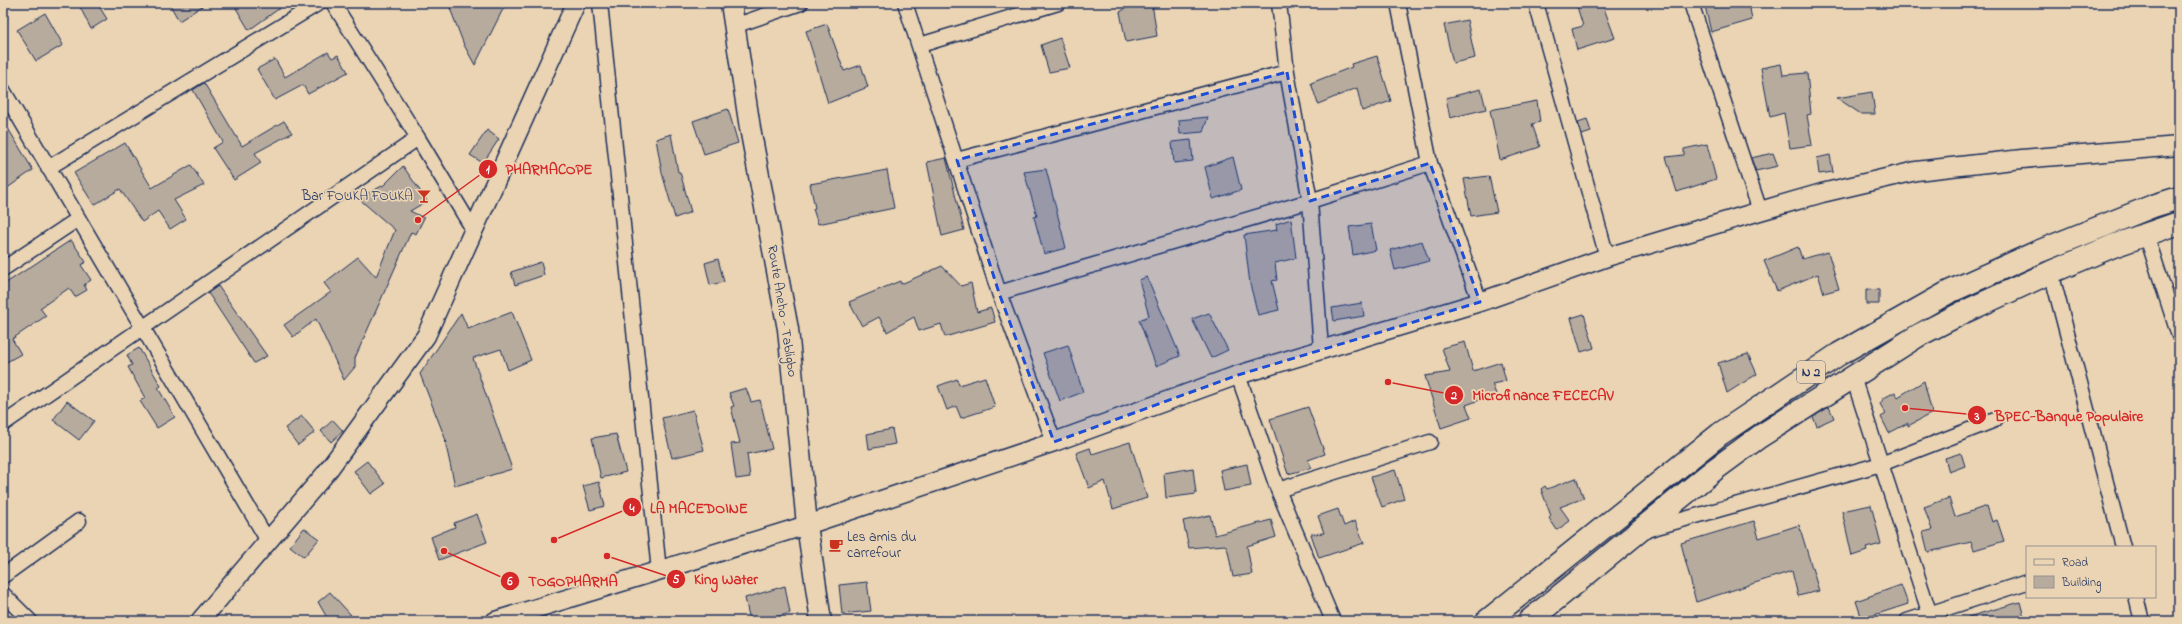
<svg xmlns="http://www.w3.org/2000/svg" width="2182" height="624" font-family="'Indie Flower',sans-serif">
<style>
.building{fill:#b7ab9e;stroke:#1b2f5e}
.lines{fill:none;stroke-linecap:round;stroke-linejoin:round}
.minor-casing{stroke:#1b2f5e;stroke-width:17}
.tertiary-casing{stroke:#1b2f5e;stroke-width:21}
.secondary-casing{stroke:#1b2f5e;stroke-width:23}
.trunk-casing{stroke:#1b2f5e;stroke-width:25}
.minor{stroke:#ead4b3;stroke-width:14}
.tertiary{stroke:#ead4b3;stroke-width:18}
.secondary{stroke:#ead4b3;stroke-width:20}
.trunk{stroke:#ead4b3;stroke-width:22}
.marked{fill:#1d4ed8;fill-opacity:0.2;stroke:#1d4ed8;stroke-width:3;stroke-dasharray:8 5;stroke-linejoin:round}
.labels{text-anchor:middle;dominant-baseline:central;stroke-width:3.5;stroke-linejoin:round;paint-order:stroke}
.shield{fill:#ead4b3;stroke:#596078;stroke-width:1}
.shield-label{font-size:13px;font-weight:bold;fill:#1b2f5e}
.poi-label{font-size:14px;fill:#1b2f5e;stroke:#ead4b3;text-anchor:end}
.street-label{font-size:14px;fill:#1b2f5e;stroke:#ead4b3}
.leader{fill:none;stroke:#d62828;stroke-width:1.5}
.callout-dot{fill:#d62828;stroke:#ead4b3;stroke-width:1.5}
.mark-label{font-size:12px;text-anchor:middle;font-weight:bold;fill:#fff}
.callout-label{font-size:15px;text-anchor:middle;font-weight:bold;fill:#d62828;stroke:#ead4b3;stroke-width:3.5;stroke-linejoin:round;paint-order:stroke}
</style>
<rect width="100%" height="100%" fill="#ead4b3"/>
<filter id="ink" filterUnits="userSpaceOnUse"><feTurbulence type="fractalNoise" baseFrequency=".025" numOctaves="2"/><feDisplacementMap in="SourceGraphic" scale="8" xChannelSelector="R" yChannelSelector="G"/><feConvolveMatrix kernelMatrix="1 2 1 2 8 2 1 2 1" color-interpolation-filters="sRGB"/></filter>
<g filter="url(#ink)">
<path class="building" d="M78,3H97L107,19L91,29Z
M169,3H207L179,21Z
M233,3H287L249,30Z
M448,3H506L475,65L464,45Z
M1127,3H1152L1157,36L1126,42L1120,12L1128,7Z
M1576,3H1602L1615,38L1577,50L1572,29L1583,26Z
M1712,3H1749L1752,20L1711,32L1705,6Z
M45,13L63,45L36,61L17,30Z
M1467,20L1475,58L1453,63L1444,25Z
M827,24L844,71L861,65L868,87L828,103L806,31Z
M1060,38L1070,68L1049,72L1041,45Z
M328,52L332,58L338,55L348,72L308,94L303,85L275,100L257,69L275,59L285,77Z
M1377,56L1391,101L1362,111L1357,88L1318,104L1311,83L1352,67L1351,64Z
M1781,64L1783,75L1807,73L1811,114L1807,115L1812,145L1790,148L1784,113L1770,117L1761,68Z
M204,83L242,146L284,121L292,133L255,153L261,163L234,180L213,148L223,142L193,90Z
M1481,89L1486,109L1450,118L1446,98Z
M1872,92L1875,114H1861L1837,98Z
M1537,101L1540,122L1532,124L1540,147L1500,160L1490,110Z
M728,109L738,143L704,154L693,121Z
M1208,117L1203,132L1180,134L1179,120Z
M1587,119L1591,132L1582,135L1578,122Z
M3,120L33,170L3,191Z
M487,130L499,139L483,163L470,155Z
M671,134L678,172H680L691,212L675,218L662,173L656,139Z
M1191,140L1193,161L1174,163L1172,142Z
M125,143L152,188L191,165L204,185L174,200L186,219L170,229L158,211L142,222L120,189L94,205L74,173Z
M1707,144L1716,179L1677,192L1666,157L1684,155V149Z
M1773,153L1778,166L1756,171L1751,158Z
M1830,155L1833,172L1819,174L1817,158Z
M1233,157L1241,190L1213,199L1205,167Z
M946,158L964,230L942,236L927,162Z
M403,166L427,201L410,211L424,218L416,234L411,232L355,358V367L344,380L316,319L293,337L284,325L331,292L324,283L358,257L376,277L395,230L358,198L384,185Z
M1046,169L1066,248L1044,254L1034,217L1037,216L1024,172Z
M887,170L894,208L818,224L813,209L815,208L810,184Z
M1489,176L1497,212L1471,216L1464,179Z
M1291,219L1296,258L1275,263L1277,280L1272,281L1279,310L1258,315L1250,284L1244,235L1277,230L1276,224Z
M1371,224L1376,250L1353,255L1349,227Z
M71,240L86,262L81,265L91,280L84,285L87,290L75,297L69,288L40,308L46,316L12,339L21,354L3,364V285Z
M1422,241L1429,261L1395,270L1390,250Z
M1798,247L1802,259L1828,252L1839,289L1824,293L1818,274L1777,291L1764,261Z
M718,259L724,282L710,285L705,263Z
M541,262L544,275L515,285L511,272Z
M942,266L961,286L971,283L977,312L991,308L995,322L945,337L941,324L919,331L914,317L887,332L879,317L862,326L849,302L900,281L901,284Z
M1147,277L1180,356L1156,366L1139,320L1149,316L1139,280Z
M218,286L267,356L254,363L208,293Z
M1866,289L1879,290V304H1866Z
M1362,303L1364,316L1334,321L1332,308Z
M512,312L531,360L508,370L501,349L473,358L512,469L455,486L445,441L447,443L420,374L461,313L468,329Z
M1209,313L1228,350L1211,358L1192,319Z
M1584,314L1594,348L1581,352L1571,318Z
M1465,342L1473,371L1501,362L1506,381L1492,384L1496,394L1466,405L1471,418L1441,428L1425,376L1450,372L1442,348Z
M1068,345L1083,392L1060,401L1043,353Z
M139,348L161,386L158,388L175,417L157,428L140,401L145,398L128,367L132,365L127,355Z
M1748,354L1757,374L1727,393L1718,363Z
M985,377L995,407L961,418L956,406L947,410L938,386L957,379L959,385Z
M1924,381L1932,413L1908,426V423L1889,433L1881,417L1886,414L1880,404L1884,398L1895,392L1898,397Z
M746,388L751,402L760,400L772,449L747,454L750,477L736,479L731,444L740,443L731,407L734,406L729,393Z
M67,401L94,421L79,440L53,420Z
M1308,407L1325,454L1308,460L1311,468L1288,474L1270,419Z
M1829,407L1834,418L1817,426L1813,417Z
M693,410L704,450L672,458L662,418Z
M302,416L315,432L298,445L285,428Z
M333,420L343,431L331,442L321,431Z
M892,429L895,444L869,449L867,434Z
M616,434L626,472L601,478L592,438Z
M1130,442L1147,498L1113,509L1105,481L1089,488L1076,453L1090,448L1092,454Z
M1961,453L1965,466L1949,472L1945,458Z
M367,461L385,484L371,494L354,471Z
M1247,464L1251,486L1224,491L1220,470Z
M1193,468L1196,494L1166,498L1164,473Z
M1395,470L1404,499L1382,507L1371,477Z
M1576,478L1584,498L1560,507L1570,521L1557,530L1549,518L1551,516L1541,489L1545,486L1547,489Z
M599,482L605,506L590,510L583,486Z
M1949,498L1955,517L1987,506L1992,522L1997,520L2004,541L1974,550L1971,542L1928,552L1923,532L1932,530L1924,507Z
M1871,505L1881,544L1866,548L1867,551L1852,556L1842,511Z
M1338,509L1344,526L1355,521L1364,543L1319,558L1311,534L1324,533L1318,516Z
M477,514L487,542L439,560L431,537L455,527L454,523Z
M1210,515L1215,535L1271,520L1276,537L1247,546L1252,574L1233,577L1228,551L1225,545L1189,548L1183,521Z
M1754,521L1759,538L1799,525L1819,591L1798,596L1792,571L1696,602L1681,543Z
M304,528L319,539L304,557L290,546Z
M867,582L871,611L842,614L839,585Z
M1901,585L1908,604L1862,619L1856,601Z
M785,586L790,613L762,621H750L745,598Z
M330,592L351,615L339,621H329L318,602Z
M2020,602L2025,621H1968V617Z"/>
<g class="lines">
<defs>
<path id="minor" d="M333,3L418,138
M600,3L659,571
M905,3L999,293L1054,442
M1279,3L1287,72L1310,201L1321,349
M1398,3L1430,163L1480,302
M1536,3L1607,257
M1691,3L1760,211
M734,26L801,3
M920,45L1058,3
M3,90L268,541
M957,160L1287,72
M48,168L319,3
M2146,234L2179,336
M3,269L78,219
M2051,272L2123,547
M999,293L1310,201L1430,163
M1238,375L1278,490L1333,621
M1853,377L1932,621
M3,424L418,138L474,231
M1278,490L1430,442
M1646,530L1881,464L1995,420
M3,576L79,521
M3,594L30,621
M2136,597L2142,621
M1907,621L2027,582"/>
<path id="tertiary" d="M200,621L326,473L426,336L576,3
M495,621L807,525L1054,442L1238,375L1480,302L1607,257L1760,211L1822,193L1916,171L2022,159L2179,146"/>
<path id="secondary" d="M731,3L750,128L788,329L807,525L821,621"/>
<path id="trunk" d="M1487,621L1720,434L1839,354L1949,292L2040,251L2153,206L2179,198
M1529,621L1714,470L1759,437L1919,335L1962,313L2051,272L2113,246L2179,223"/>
</defs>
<use href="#minor" class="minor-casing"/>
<use href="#tertiary" class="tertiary-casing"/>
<use href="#secondary" class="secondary-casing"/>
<use href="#trunk" class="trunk-casing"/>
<use href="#minor" class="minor"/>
<use href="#tertiary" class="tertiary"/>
<use href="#secondary" class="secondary"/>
<use href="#trunk" class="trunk"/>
</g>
</g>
<path class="marked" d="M1287,72L1310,201L1430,163L1480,302L1238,375L1054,442L999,293L957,160Z"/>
<defs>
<symbol id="bar-bare" viewBox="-9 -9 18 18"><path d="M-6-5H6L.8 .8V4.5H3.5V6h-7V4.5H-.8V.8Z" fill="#c8321e" stroke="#ead4b3" stroke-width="2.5" paint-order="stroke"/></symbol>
<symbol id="cafe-bare" viewBox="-9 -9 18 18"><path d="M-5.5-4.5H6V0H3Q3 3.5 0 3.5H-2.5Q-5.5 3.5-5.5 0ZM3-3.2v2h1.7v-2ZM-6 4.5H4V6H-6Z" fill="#c8321e" stroke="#ead4b3" stroke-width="2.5" paint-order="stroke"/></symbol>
</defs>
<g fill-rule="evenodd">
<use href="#bar-bare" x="414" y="186" width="20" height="20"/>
<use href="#cafe-bare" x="826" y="535" width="20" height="20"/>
</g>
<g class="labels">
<rect class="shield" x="1797" y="361" width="28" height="22" rx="3"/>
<g class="shield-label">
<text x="1811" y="372">N 2</text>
</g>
<g class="poi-label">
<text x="413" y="196">Bar FOUKA FOUKA</text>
<text x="847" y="537" text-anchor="start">Les amis du<tspan x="847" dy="16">carrefour</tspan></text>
</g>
<g class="street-label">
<text transform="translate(782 311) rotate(81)">Route Aneho - Tabligbo</text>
</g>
</g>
<path class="leader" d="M418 220L488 169M1388 382L1454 395M1905 408L1977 415M554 540L632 507M607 556L676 579M444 551L510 581"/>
<g class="callout-dot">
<circle cx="418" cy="220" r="4"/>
<circle cx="1388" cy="382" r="4"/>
<circle cx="1905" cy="408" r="4"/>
<circle cx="554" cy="540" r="4"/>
<circle cx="607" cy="556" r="4"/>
<circle cx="444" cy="551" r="4"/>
<circle cx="488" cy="169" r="10"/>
<circle cx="1454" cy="395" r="10"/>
<circle cx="1977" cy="415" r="10"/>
<circle cx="632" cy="507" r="10"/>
<circle cx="676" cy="579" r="10"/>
<circle cx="510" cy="581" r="10"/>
</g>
<g class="mark-label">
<text x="488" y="173">1</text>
<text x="1454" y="399">2</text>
<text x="1977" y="420">3</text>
<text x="632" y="512">4</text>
<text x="676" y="583">5</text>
<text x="510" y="585">6</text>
</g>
<g class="callout-label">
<text x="549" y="174">PHARMACOPE</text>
<text x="1543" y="400">Microfinance FECECAV</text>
<text x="2069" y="421">BPEC-Banque Populaire</text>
<text x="699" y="513">LA MACEDOINE</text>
<text x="726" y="584">King Water</text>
<text x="573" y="586">TOGOPHARMA</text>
</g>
<rect width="2182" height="624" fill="none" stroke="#ead4b3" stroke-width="16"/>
<rect x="8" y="8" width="2166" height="608" fill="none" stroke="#1b2f5e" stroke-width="1.5" filter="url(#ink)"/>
<rect x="2026" y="546" width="130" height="52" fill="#ead4b3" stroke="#979291"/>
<rect x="2034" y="559" width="20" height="6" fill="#ead4b3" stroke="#979291"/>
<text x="2062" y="566" font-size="12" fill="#1b2f5e">Road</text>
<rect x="2034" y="576" width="20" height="12" fill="#b7ab9e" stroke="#979291"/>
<text x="2062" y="586" font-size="12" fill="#1b2f5e">Building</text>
</svg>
